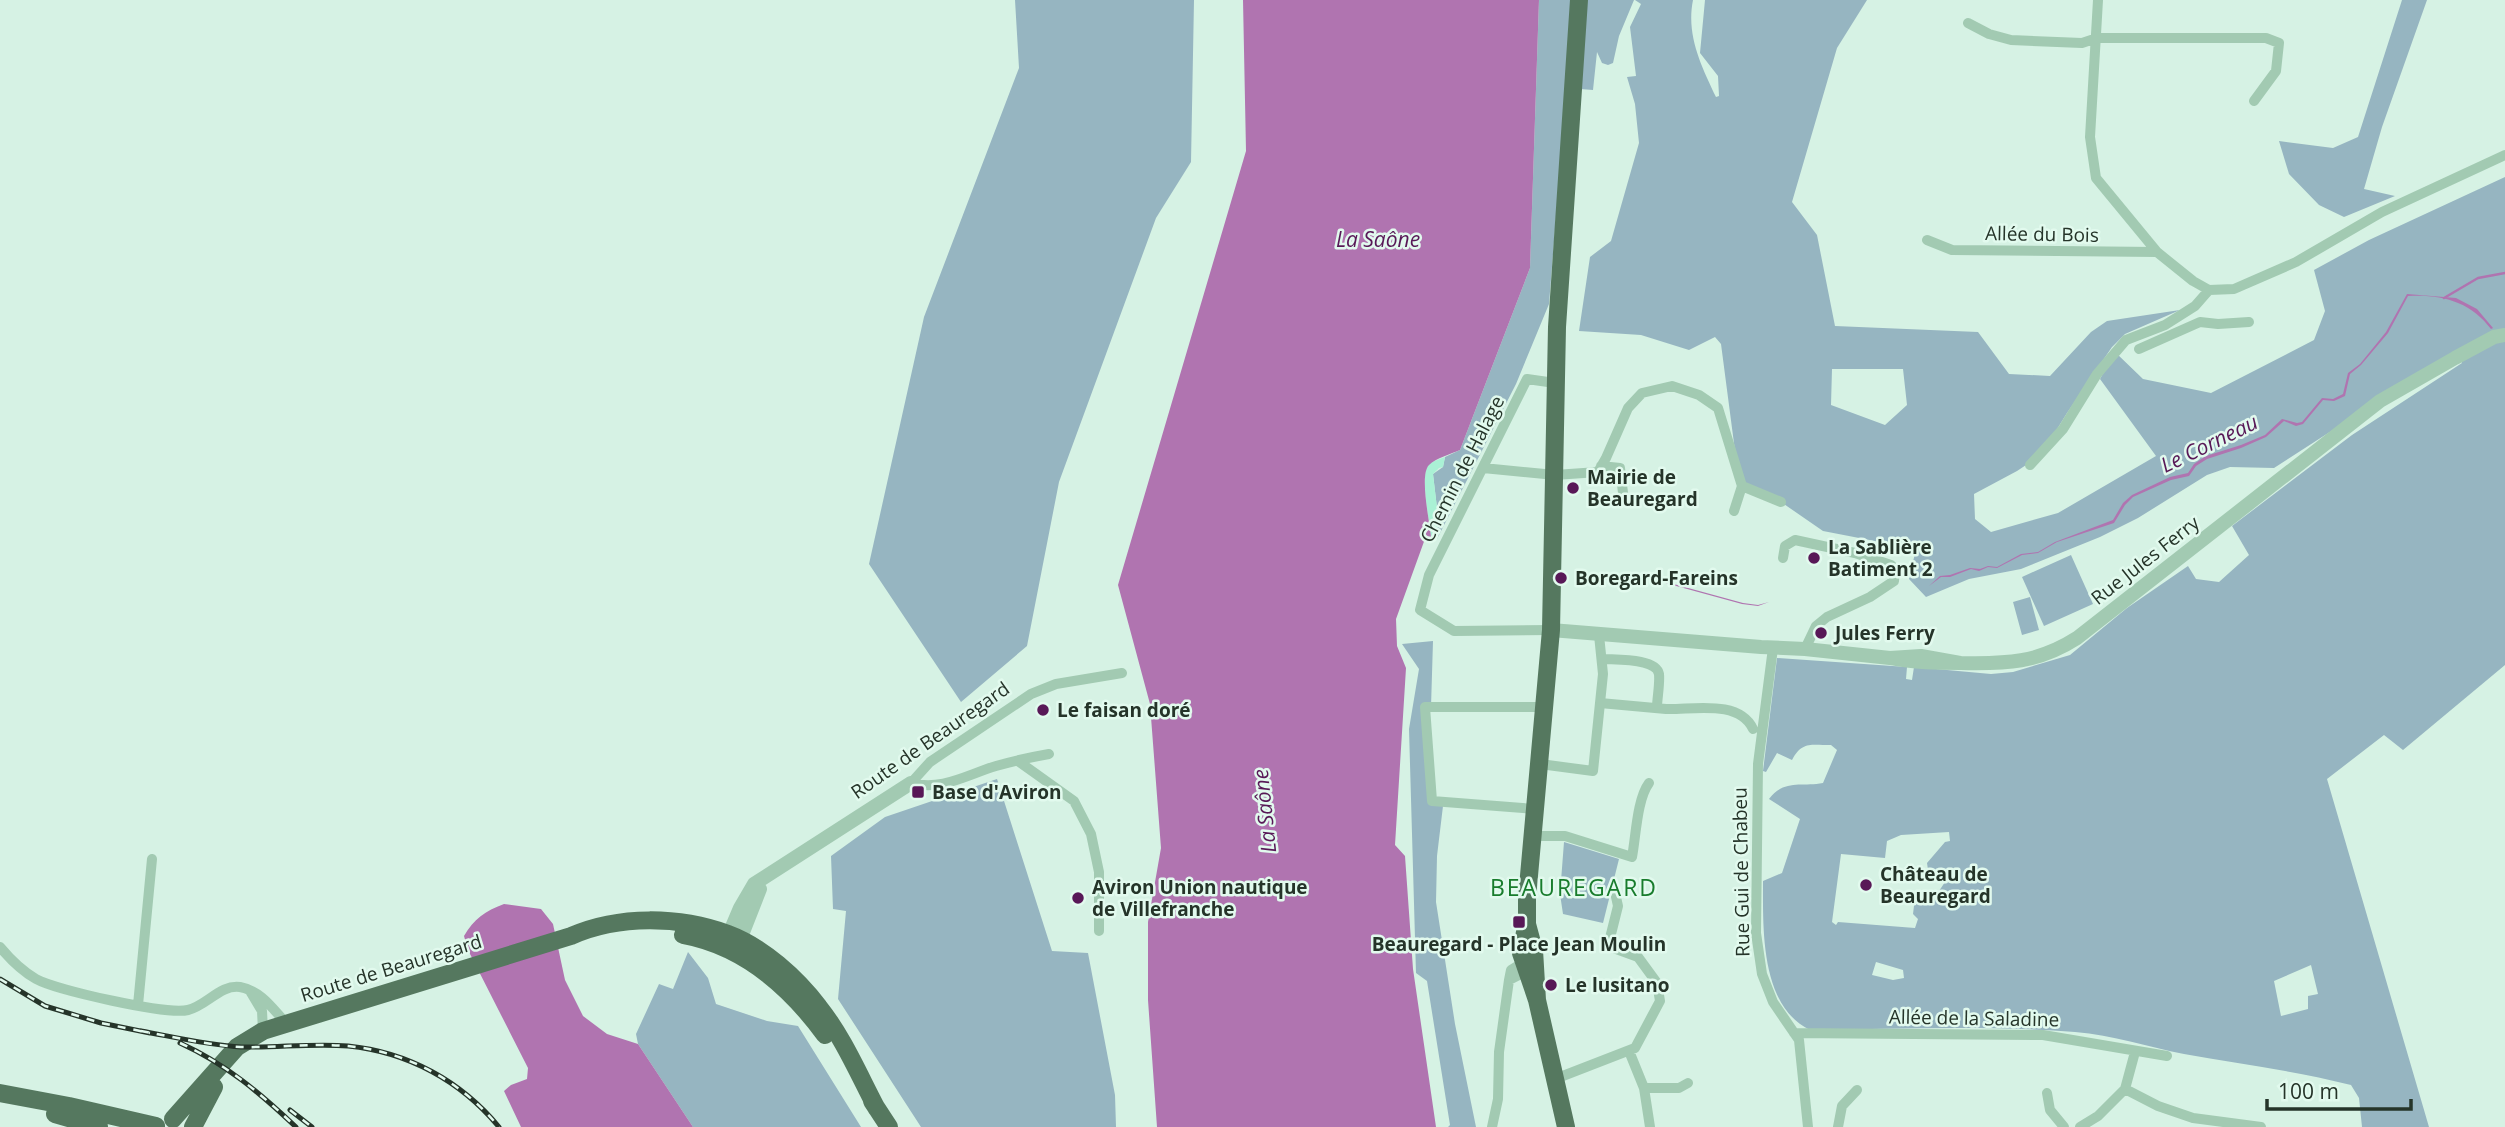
<svg xmlns="http://www.w3.org/2000/svg" width="2505" height="1127" font-family="'Open Sans',sans-serif">
<style>
.green{fill:#96b5c1;fill-rule:evenodd}
.sand{fill:#aaf1d5}
.water{fill:#b074b0}
.lines{fill:none;stroke-linecap:round;stroke-linejoin:round}
.stream{stroke:#b074b0;stroke-width:2.5}
.minor{stroke:#a2cab2;stroke-width:10}
.tertiary{stroke:#a2cab2;stroke-width:14}
.primary{stroke:#55785f;stroke-width:18}
.rail-casing{stroke:#253429;stroke-width:5}
.rail{stroke:#e2faee;stroke-width:2.5;stroke-dasharray:8;stroke-linecap:butt}
.poi-dot{fill:#581857;stroke:#e2faee;stroke-width:2.5}
.labels{text-anchor:middle;dominant-baseline:central;stroke-width:5;stroke-linejoin:round;paint-order:stroke}
.street-label{font-size:19px;fill:#253429;stroke:#e2faee}
.poi-label{font-size:19px;font-weight:bold;fill:#253429;stroke:#e2faee;text-anchor:start}
.water-label{font-size:21px;font-style:italic;fill:#581857;stroke:#e2faee}
.quarter-label{font-size:23px;letter-spacing:2px;fill:#187c2c;stroke:#e2faee}
</style>
<rect width="100%" height="100%" fill="#d6f2e4"/>
<path class="green" d="M1015,0H1194L1191,162L1156,218L1059,482L1027,646L961,702L869,564L924,317L1019,68Z
M1539,0H1634L1619,36L1613,63L1608,65L1602,63L1597,52L1593,90L1580,89L1566,92L1549,304L1516,384L1437,539L1431,537L1439,525L1433,474L1443,467L1445,457L1460,450L1530,268Z
M1635,0H1693C1686,35 1701,65 1716,97L1719,96L1718,76L1700,53L1705,0H1867L1837,48L1792,202L1817,235L1835,326L1978,332L2009,374L2050,376L2091,332L2107,321L2180,310L2125,334L2112,347L2067,413L2041,455L2017,471L1974,494L1975,519L1991,532L2058,513L2156,456L2100,379L2115,352L2143,379L2211,393L2314,340L2325,311L2314,270L2369,240L2505,177V665L2403,750L2384,735L2327,779L2429,1127H2362L2359,1098L2351,1085C2296,1071 2240,1064 2184,1054C2148,1047 2113,1035 2075,1032C1988,1025 1898,1029 1810,1030C1760,1006 1763,928 1763,881L1782,873L1800,819L1769,799C1784,779 1801,787 1823,783L1837,750L1831,745C1811,745 1802,741 1792,760L1777,753L1766,772L1763,771L1777,658L1907,667L1906,679L1912,680L1914,667L1991,674L2013,672L2070,655L2127,608L2188,566L2196,579L2219,582L2249,555L2232,526L2352,435L2462,363L2457,350L2274,468L2230,467L2207,475L2138,518L2100,537L2021,569L1969,579L1926,597L1909,579L1916,549L1823,531L1781,502L1742,482L1735,451L1721,344L1715,337L1689,350L1641,335L1579,331L1590,257L1611,241L1639,143L1635,104L1627,77L1636,76L1630,27L1641,4ZM1832,369H1903L1907,405L1885,425L1831,405ZM1949,832L1950,841L1945,842L1927,863L1929,876L1947,879L1939,891L1940,897L1937,901L1933,898H1915L1913,914L1918,919L1915,928L1838,922L1836,925L1832,922L1841,854L1885,858L1887,841L1901,835ZM1876,962L1903,970L1904,978L1893,980L1872,975ZM2311,965L2318,994L2308,996V1009L2281,1016L2274,981Z
M2402,0H2427L2382,127L2364,189L2395,196L2344,217L2319,205L2289,174L2279,141L2333,148L2358,137Z
M2071,555L2093,604L2044,626L2022,577Z
M2030,597L2039,630L2022,635L2013,602Z
M1433,641L1431,707H1426L1432,801L1443,806L1437,856L1436,902L1455,1024L1476,1127H1448L1450,1125L1427,981L1416,973L1409,729L1419,669L1402,644Z
M997,779L1052,951L1088,953L1115,1095L1116,1127H921L838,999L846,911L833,909L831,856L885,817Z
M1564,842L1619,859L1603,923L1563,914L1560,894Z
M688,952L708,978L716,1004L767,1021L798,1026L861,1127H693L638,1044L636,1034L659,984L673,989Z"/>
<path class="sand" d="M1445,457L1443,467L1439,468L1433,474L1439,525L1431,537C1430,523 1419,474 1429,464C1433,461 1440,459 1445,457Z"/>
<path class="water" d="M1243,0H1539L1530,268L1460,450C1451,454 1436,458 1429,465C1419,475 1430,523 1431,537L1426,536L1396,619L1397,646L1406,668L1395,845L1405,856L1413,969L1436,1127H1157L1148,1000V922L1161,848L1150,704L1118,585L1246,151Z
M2407,294L2456,298L2477,309L2493,328L2491,329C2471,302 2442,294 2408,296L2388,333L2361,365L2350,374L2345,396L2334,401L2323,400L2303,424L2296,426L2284,421L2266,437L2241,448L2207,459L2196,466L2189,476L2171,480L2133,497L2125,505L2114,523L2057,542L2038,553L2022,555L1997,568L1988,567L1979,571L1971,569L1950,577H1941L1929,586L1940,576L1950,575L1970,568L1980,569L1988,566L1997,567L2021,554L2038,552L2055,542L2113,520L2123,503L2132,495L2170,477L2188,473L2194,464L2206,456L2241,445L2265,435L2282,419L2297,423L2302,422L2322,398L2333,399L2343,394L2348,373L2360,364L2386,332Z
M1617,577H1648L1743,603L1758,605L1769,602L1758,606L1742,604L1647,578L1588,580V578Z
M504,904L541,909L553,924L565,980L583,1016L607,1034L638,1044L693,1127H521L504,1091L511,1085L527,1079L528,1068L468,950L464,936C474,919 485,911 504,904Z"/>
<g class="lines">
<path class="stream" d="M2444,298L2478,278L2505,273"/>
<path class="minor" d="M2098,0L2090,137L2096,178L2157,252L2193,281L2209,290L2234,289L2296,262L2382,212L2505,155
M1968,23L1989,34L2011,40L2082,43L2097,38H2266L2279,43L2276,71L2254,101
M1927,240L1952,250L2157,252
M2139,349L2200,322L2218,324L2249,322
M2030,465L2063,429L2097,374L2126,340L2165,325L2195,306L2209,290
M1601,466L1620,468L1624,501
M1483,468L1555,475L1598,472L1606,458L1628,408L1642,393L1672,386L1699,395L1718,408L1742,486L1781,502
M1734,511L1742,486
M1783,558L1785,546L1795,540L1855,553L1891,565L1895,569L1894,581L1870,597L1827,617L1816,626L1805,649
M1551,630L1454,631L1420,610L1429,575L1527,379L1555,383
M1773,648L1758,764L1756,933L1762,974L1773,1002L1799,1040L1808,1127
M1603,659C1617,660 1656,658 1659,674C1660,685 1657,698 1657,708
M1600,703C1622,705 1644,707 1666,709C1692,710 1739,699 1753,729
M1049,754C1032,757 1013,761 996,766C966,775 942,791 911,783L930,762L1031,694L1056,684L1122,673
M1018,761L1074,801L1091,834L1099,872V931
M1540,764L1593,771L1603,674L1599,635
M1535,809L1432,801L1425,707H1546
M1533,836H1565L1632,857C1636,836 1637,799 1649,783
M0,947C10,959 22,971 36,979C56,990 166,1015 188,1010C206,1006 221,984 240,987C261,991 272,1008 285,1022
M1524,962L1511,970L1509,980L1527,971
M250,991L262,1011L263,1031
M138,1005L152,859
M1794,1033L2043,1035L2167,1056
M1629,1051L1644,1088L1650,1127
M1555,1079L1635,1048L1660,1001L1657,983L1638,957L1608,946L1618,906L1616,897
M1644,1088H1679L1688,1083
M2125,1089L2158,1106L2193,1118L2261,1127
M2047,1093L2050,1110L2064,1127
M1492,1127L1498,1099L1499,1052L1509,980
M1838,1127L1842,1106L1857,1090
M2080,1127L2098,1116L2125,1089L2135,1052"/>
<path class="tertiary" d="M1551,630L1761,647L1805,649L1890,658
M1960,663L1921,656L1890,658C1914,663 1937,663 1961,663C2006,664 2038,663 2077,638L2380,401L2455,358L2494,337L2505,335
M729,934L740,908L754,884L911,783
M740,940L760,889"/>
<path class="primary" d="M1526,927L1521,953L1537,1000L1566,1127
M683,935C743,946 790,987 825,1035
M1537,1000L1534,950L1527,924V898L1551,630L1557,327L1579,0
M0,1093L69,1106L156,1126
M872,1101L889,1127
M55,1114L99,1127
M173,1119L237,1047L263,1031L571,936C619,915 679,916 728,934C763,947 797,978 819,1007C843,1037 859,1075 877,1109
M193,1127L214,1087"/>
<defs>
<path id="rail" d="M0,979L45,1006L101,1023L150,1033
M141,1031C174,1037 207,1045 241,1047C276,1048 313,1043 348,1046C408,1052 461,1081 499,1127
M180,1043C226,1064 260,1093 296,1127
M290,1110L312,1127"/>
</defs>
<use href="#rail" class="rail-casing"/>
<use href="#rail" class="rail"/>
</g>
<g class="poi-dot">
<circle cx="1573" cy="488" r="7"/>
<circle cx="1814" cy="558" r="7"/>
<circle cx="1561" cy="578" r="7"/>
<circle cx="1821" cy="633" r="7"/>
<circle cx="1043" cy="710" r="7"/>
<rect x="911" y="785" width="14" height="14" rx="3.5"/>
<circle cx="1866" cy="885" r="7"/>
<circle cx="1078" cy="898" r="7"/>
<rect x="1512" y="915" width="14" height="14" rx="3.5"/>
<circle cx="1551" cy="985" r="7"/>
</g>
<g class="labels">
<g class="street-label">
<text transform="translate(2042 234) rotate(1)">Allée du Bois</text>
<text transform="translate(1462 469) rotate(-63)">Chemin de Halage</text>
<text transform="translate(2145 560) rotate(-38)">Rue Jules Ferry</text>
<text transform="translate(930 740) rotate(-35)">Route de Beauregard</text>
<text transform="translate(1741 872) rotate(-91)">Rue Gui de Chabeu</text>
<text transform="translate(391 968) rotate(-17)">Route de Beauregard</text>
<text transform="translate(1974 1018) rotate(1)">Allée de la Saladine</text>
</g>
<g class="poi-label">
<text x="1587" y="477">Mairie de<tspan x="1587" dy="22">Beauregard</tspan></text>
<text x="1828" y="547">La Sablière<tspan x="1828" dy="22">Batiment 2</tspan></text>
<text x="1575" y="578">Boregard-Fareins</text>
<text x="1835" y="633">Jules Ferry</text>
<text x="1057" y="710">Le faisan doré</text>
<text x="932" y="792">Base d'Aviron</text>
<text x="1880" y="874">Château de<tspan x="1880" dy="22">Beauregard</tspan></text>
<text x="1092" y="887">Aviron Union nautique<tspan x="1092" dy="22">de Villefranche</tspan></text>
<text x="1519" y="944" text-anchor="middle">Beauregard - Place Jean Moulin</text>
<text x="1565" y="985">Le lusitano</text>
</g>
<g class="water-label">
<text x="1378" y="239">La Saône</text>
<text transform="translate(2209 443) rotate(-26)">Le Corneau</text>
<text transform="translate(1264 811) rotate(-96)">La Saône</text>
</g>
<g class="quarter-label">
<text x="1574" y="887">BEAUREGARD</text>
</g>
</g>
<path d="M2267 1099v10h144v-10" fill="none" stroke="#253429" stroke-width="3.5"/>
<text x="2278" y="1099" font-size="21" fill="#253429" stroke="#e2faee" stroke-width="5" paint-order="stroke">100 m</text>
</svg>
